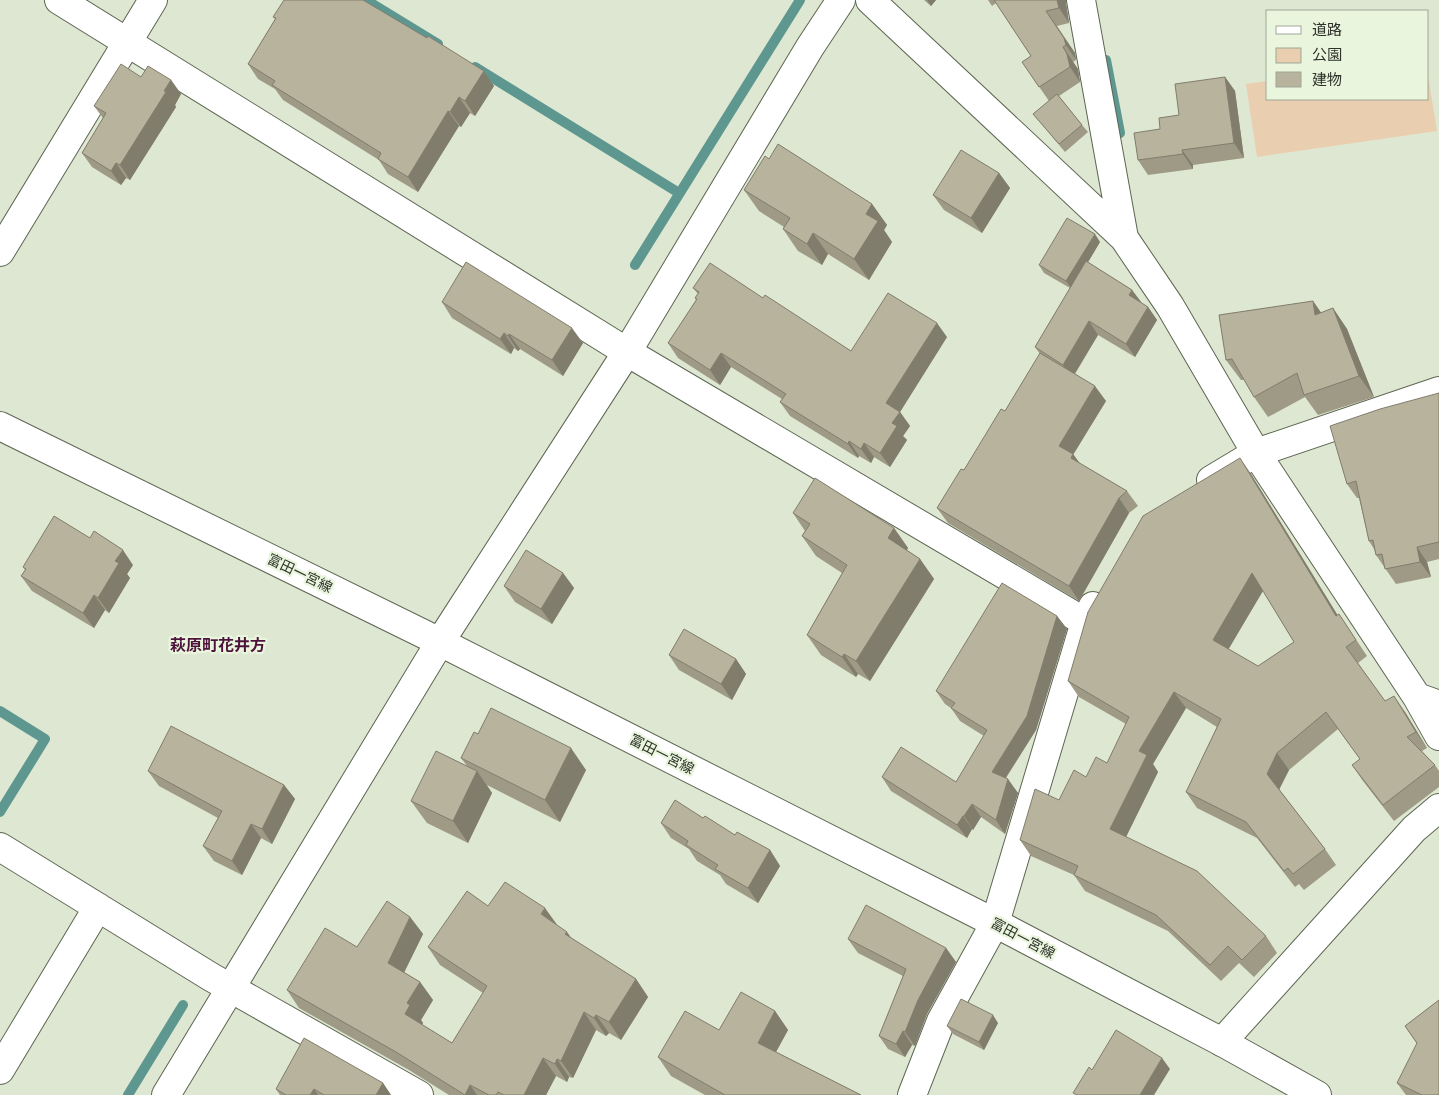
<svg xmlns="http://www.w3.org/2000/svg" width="1439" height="1095" font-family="'Asap Condensed','Noto Sans JP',sans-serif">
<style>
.green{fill:#eaceb0}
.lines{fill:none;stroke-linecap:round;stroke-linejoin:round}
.stream{stroke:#5d9790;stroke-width:10}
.minor-casing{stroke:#5d6652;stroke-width:30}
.tertiary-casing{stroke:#5d6652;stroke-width:30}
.secondary-casing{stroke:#5d6652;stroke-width:30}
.minor{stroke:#fff;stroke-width:28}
.tertiary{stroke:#fff;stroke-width:28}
.secondary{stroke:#fff;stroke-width:28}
.wall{fill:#9e9a86;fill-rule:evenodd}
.shaded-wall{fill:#817d6d}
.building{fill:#b8b39c;stroke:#817d6d;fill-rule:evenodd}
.labels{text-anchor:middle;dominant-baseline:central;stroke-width:4.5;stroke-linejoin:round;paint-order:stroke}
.street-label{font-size:14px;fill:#2e322a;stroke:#eaf5de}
.quarter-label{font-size:16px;font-weight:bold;fill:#4d133c;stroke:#eaf5de}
</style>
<rect width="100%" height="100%" fill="#dde7d1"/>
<path class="green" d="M1428,75L1437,131L1257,157L1246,84L1268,81V99H1428Z"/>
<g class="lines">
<path class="stream" d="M366,0L438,44
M1106,60L1120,133
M475,67L679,193
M635,265L800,0
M0,711L45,739L0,812
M128,1095L183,1005"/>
<defs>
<path id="minor" d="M59,0L627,352L1085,622
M870,0L1124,238L1170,306L1256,453L1417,697L1439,705
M1081,0L1124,238
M0,252L153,0
M1211,480L1256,453L1439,391
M1417,697L1439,736
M0,847L211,977L419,1095
M1222,1042L1414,829L1439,808
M0,1070L98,907
M912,1095L941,1021L995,923L1085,622L1093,606"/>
<path id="tertiary" d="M166,1095L440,642L627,352L810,47L841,0"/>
<path id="secondary" d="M0,426L440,642L995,923L1222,1042L1317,1095"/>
</defs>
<use href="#minor" class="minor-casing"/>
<use href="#tertiary" class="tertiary-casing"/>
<use href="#secondary" class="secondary-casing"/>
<use href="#minor" class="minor"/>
<use href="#tertiary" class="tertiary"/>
<use href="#secondary" class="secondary"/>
</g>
<path class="wall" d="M924,0H936L931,6Z
M988,0H1066V3L1069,23L1057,26L1075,53L1076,60L1073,62L1078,69L1080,82L1059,96L1082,125L1088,132L1065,152L1039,121L1033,114L1049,101L1022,62L1031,56L996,3L992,6Z
M273,17L427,38L484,71L494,86L475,116L470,113L461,127L459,126L418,192L388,174L379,160L283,100L275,89L258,79L248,64L275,19Z
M141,77L171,80L181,94L175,105L176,107L130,180L126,178L121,185L92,167L82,153L103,118L94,106Z
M1225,77L1235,91L1244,158L1193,165V169L1148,175L1138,160L1160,129L1179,115Z
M769,159L872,204L887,225L884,230L892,242L869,280L828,254L822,265L798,251L783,229L784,227L759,211L744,190Z
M999,173L1010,188L982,233L944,210L933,195Z
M1100,242L1088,262L1132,290L1141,303L1148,307L1157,320L1135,357L1098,335L1075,374L1106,401L1073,454L1079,463L1127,491L1138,506L1129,513L1079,601L948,523L937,508L1005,411L1040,354L1035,347L1070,288L1044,273L1039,265Z
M693,288L763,298L851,351L947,337L900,412L910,426L903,436L907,440L890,467L874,457L871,463L859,456L858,458L790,416L780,402L782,399L731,367L720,385L678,358L668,343L696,300L695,298L698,294Z
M1313,301L1321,313L1333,308L1347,329L1374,397L1318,415L1305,397L1268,417L1254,397L1244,380H1241L1226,360Z
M442,302L583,343L563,376L520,349L518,351L514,348L511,354L452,318Z
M1439,393V559L1427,562L1431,577L1396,584L1376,555L1374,549L1369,541L1359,498H1357L1347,484Z
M1251,474L1337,615L1339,614L1367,656L1358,663L1385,701L1405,712L1427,748L1422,751L1435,765L1439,771V787L1394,821L1363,781L1352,765L1360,759L1338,729L1289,770L1279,789L1325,849L1336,865L1304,890L1299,884L1295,887L1257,838L1197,808L1186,792L1217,727L1186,708L1153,764L1158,772L1126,837L1266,936L1277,953L1254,977L1239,963L1221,981L1168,931L1085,891L1074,875L1031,856L1020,840L1059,800L1086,777L1107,763L1126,724L1079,697L1068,681ZM1263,591L1294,642L1258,666L1228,649Z
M793,513L894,528L908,548L907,550L920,559L934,579L870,681L858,674L856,677L821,655L807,635L842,573L816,556L802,536L805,531Z
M133,565L127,574L130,578L109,613L105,610L94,628L32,591L21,576L25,570L23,567Z
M563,573L574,588L552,624L515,602L504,586Z
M1057,616L1067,629L1036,730L1006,778L1018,793L1005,834L981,817L973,830L972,829L967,838L891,791L882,777L956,782L984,736L960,721L951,708L945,704L936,691Z
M669,655L736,659L746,674L732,700L679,670Z
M478,734L586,770L560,822L487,785L492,793L468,843L427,823L411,801L467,766L461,758Z
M148,771L284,785L295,799L272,844L261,838L242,875L214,861L203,846L218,818L159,786Z
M703,818L735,835L770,850L780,866L758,903L726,884L720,875L697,861L689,849L671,838L661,823Z
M488,906L557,925L572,939L636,979L648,997L621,1040L609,1033L606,1036L596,1030L573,1078L569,1077L567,1082L556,1076L546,1095H449L409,1070L299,1008L287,990L357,947L410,917L423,934L404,972L420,982L433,1000L421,1020L423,1023L422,1025L452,1043L483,993L440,965L428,947Z
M848,939L946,948L956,962L927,1014L915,1046L912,1045L905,1057L888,1049L879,1036L903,976L858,953Z
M1439,1000V1095H1406L1397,1083L1417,1044L1405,1026Z
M775,1011L788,1030L776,1052L861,1095H705L671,1076L658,1057L719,1030Z
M998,1023L984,1050L953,1034L947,1026Z
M383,1083L391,1095H280L276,1089Z"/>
<path class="shaded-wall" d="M927,0H936L931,6Z
M1057,0H1066V3L1069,23L1059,8Z
M1046,11L1075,53L1076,60L1066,45Z
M1063,47L1078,69L1080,82L1070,67Z
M484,71L494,86L475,116L465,101Z
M1225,77L1235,91L1244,158L1234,143Z
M171,80L181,94L175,105L176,107L130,180L120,165Z
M459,97L470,113L461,127L450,112Z
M448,111L459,126L418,192L408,177Z
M1182,150L1193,165V169L1183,154Z
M116,163L126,178L121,185L111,171Z
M999,173L1010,188L982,233L971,218Z
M872,204L887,225L884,230L892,242L869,280L854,259L866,214Z
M813,233L828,254L822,265L807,244Z
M1095,234L1100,242L1072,289L1066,281Z
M1132,290L1142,303L1129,295Z
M1313,301L1327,321L1315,315Z
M1148,307L1157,320L1135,357L1126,344Z
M1333,308L1347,329L1374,397L1359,376Z
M1089,321L1098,335L1072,378L1063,365Z
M937,323L947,337L900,412L910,426L903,436L907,440L890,467L880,453L892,423L886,403Z
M572,328L583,343L563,376L552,360Z
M504,333L514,348L511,354L500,339Z
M509,334L520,349L518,351L508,336Z
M721,353L731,367L720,385L710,370Z
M1095,386L1106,401L1070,460L1059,446Z
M849,441L859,456L858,458L848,444Z
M864,443L874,457L871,463L861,449Z
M1073,454L1084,469L1071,458Z
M1240,458L1251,474L1348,632L1336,616Z
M1119,498L1129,513L1079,601L1069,586Z
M894,528L908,548L902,558L888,538Z
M1417,547L1427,562L1431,577L1420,562Z
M123,550L133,565L127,574L130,578L109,613L98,598L115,561Z
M920,559L934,579L870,681L856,661Z
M563,573L574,588L552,624L541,609Z
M1252,573L1264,589L1224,657L1213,640Z
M94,595L105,610L94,628L83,613Z
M1057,616L1067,629L1036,730L1001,785L992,772Z
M844,654L858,674L856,677L842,657Z
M736,659L746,674L732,700L721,684Z
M1174,692L1186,708L1153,764L1158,772L1122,845L1110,829L1139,751Z
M1394,696L1405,712L1427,748L1416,732Z
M571,748L586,770L560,822L545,800Z
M1277,753L1289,770L1279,790L1267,774Z
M477,771L492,793L468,843L453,821Z
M1008,779L1018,793L1005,834L996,820Z
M284,785L295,799L272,844L262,829Z
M972,804L981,817L973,830L964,816Z
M963,816L972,829L967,838L957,825Z
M251,824L261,838L242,875L232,861Z
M770,850L780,866L758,903L748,888Z
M545,908L558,926L541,914Z
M410,917L423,934L400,981L388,963Z
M567,932L580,950L565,934Z
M946,948L956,962L927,1014L915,1046L905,1032L918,1000Z
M636,979L648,997L621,1040L609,1022Z
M420,982L433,1000L421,1020L423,1023L417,1032L405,1014L407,1003Z
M775,1011L788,1030L771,1061L758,1043Z
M584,1012L596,1030L573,1078L561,1061Z
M596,1015L609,1033L606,1036L594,1018Z
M993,1015L998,1023L984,1050L979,1042Z
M903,1031L912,1045L905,1057L896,1044Z
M543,1058L556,1076L546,1095H524Z
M1162,1058L1170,1069L1154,1095H1140Z
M557,1059L569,1077L567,1082L555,1064Z
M383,1083L391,1095H376Z
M470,1085L477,1095H465Z
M314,1089L318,1095H310Z"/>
<path class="building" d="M284,0H363L427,38L428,36L484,71L465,101L459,97L450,112L448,111L408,177L378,159L381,153L272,85L275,81L248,64L276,18L273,17Z
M994,0H1057L1059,8L1046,11L1064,38L1066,45L1063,47L1067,54L1070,67L1039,87L1022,62L1031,56Z
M121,64L141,77L148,66L171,80L164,91L166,92L120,165L116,163L111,171L82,153L106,113L94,106Z
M1225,77L1234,143L1182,150L1183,154L1138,160L1134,133L1160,129L1159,118L1179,115L1175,84Z
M1057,94L1082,125L1059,144L1033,114Z
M778,144L872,204L866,214L878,221L854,259L813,233L807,244L783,229L790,218L744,190L765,156L769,159Z
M961,150L999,173L971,218L933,195Z
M1067,218L1095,234L1066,281L1039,265Z
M1086,261L1132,290L1129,295L1148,307L1126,344L1089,321L1063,365L1035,347Z
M466,262L572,328L552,360L509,334L508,336L504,333L500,339L442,302Z
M710,263L763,298L765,295L851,351L888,293L937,323L886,403L900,412L892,423L897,426L880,453L864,443L861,449L849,441L848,444L780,402L786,394L721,353L710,370L668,343L697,299L695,298L699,292L693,288Z
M1313,301L1315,315L1333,308L1359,376L1304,395L1297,373L1254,397L1232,359L1226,360L1219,315Z
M1040,353L1095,386L1059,446L1073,454L1071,458L1127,491L1119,498L1069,586L937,508L961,469L964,470L1001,409L1005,411Z
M1439,393V542L1417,547L1420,562L1385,569L1382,554L1376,555L1373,540L1369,541L1356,481L1347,484L1330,426L1380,409Z
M1240,458L1336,616L1339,614L1356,640L1346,647L1385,701L1394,696L1416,732L1407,737L1435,765L1383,805L1352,765L1360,759L1326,712L1277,753L1267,774L1325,849L1293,874L1288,868L1284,871L1246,822L1186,792L1221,719L1174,692L1139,751L1147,755L1110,829L1197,871L1266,936L1242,960L1228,946L1210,965L1156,915L1074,875L1078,866L1020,840L1035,789L1059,800L1074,770L1086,777L1096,757L1107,763L1129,717L1068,681L1088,612L1143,516ZM1252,573L1294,642L1258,666L1213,640Z
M815,478L894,528L888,538L920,559L856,661L844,654L842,657L807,635L847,565L802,536L810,524L793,513Z
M54,516L90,538L94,531L123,550L115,561L119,563L98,598L94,595L83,613L21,576L26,569L23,567Z
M526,550L563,573L541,609L504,586Z
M1002,583L1057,616L1027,716L992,772L1008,779L996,820L972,804L964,816H963L957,825L882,777L901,747L956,782L987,730L951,708L955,703L936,691Z
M684,629L736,659L721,684L669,655Z
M491,708L571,748L545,800L461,758L474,732L478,734Z
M171,726L284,785L262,829L251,824L232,861L203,846L222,811L148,771Z
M436,751L477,771L453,821L411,801Z
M675,800L703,818L705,816L735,835L737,832L770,850L748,888L715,869L718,865L686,845L688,841L661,823Z
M505,882L545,908L541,914L567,932L565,934L636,979L609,1022L596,1015L594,1018L584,1012L561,1061L557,1059L555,1064L543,1058L524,1095H504L498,1092L496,1095H489L470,1085L465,1095L396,1052L287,990L325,928L357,947L387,901L410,917L388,963L420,982L407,1003L410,1005L405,1014L452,1043L487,986L428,947L467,891L488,906Z
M866,905L946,948L918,1000L905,1032L903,1031L896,1044L879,1036L906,969L848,939Z
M741,992L775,1011L758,1043L861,1095H725L658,1057L685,1011L719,1030Z
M961,999L993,1015L979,1042L947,1026Z
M1439,1000V1095H1422L1397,1083L1417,1043L1405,1026Z
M1116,1030L1162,1058L1140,1095H1077L1073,1093L1089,1067L1092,1070Z
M304,1038L383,1083L376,1095H324L314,1089L310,1095H286L276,1089Z"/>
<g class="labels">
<g class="street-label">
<text transform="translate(300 573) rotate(26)">富田一宮線</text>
<text transform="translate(662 754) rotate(27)">富田一宮線</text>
<text transform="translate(1023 938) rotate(28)">富田一宮線</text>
</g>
<g class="quarter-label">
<text x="218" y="645">萩原町花井方</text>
</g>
</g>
<rect x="1266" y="10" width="162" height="90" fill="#eaf5de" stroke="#9fa796"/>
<rect x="1276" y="26" width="25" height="8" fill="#ffffff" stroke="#9fa796"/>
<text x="1312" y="35" font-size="15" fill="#2e322a">道路</text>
<rect x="1276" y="48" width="25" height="15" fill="#eaceb0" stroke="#9fa796"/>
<text x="1312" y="60" font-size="15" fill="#2e322a">公園</text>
<rect x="1276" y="72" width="25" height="15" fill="#b8b39c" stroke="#9fa796"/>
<text x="1312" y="85" font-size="15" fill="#2e322a">建物</text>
</svg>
